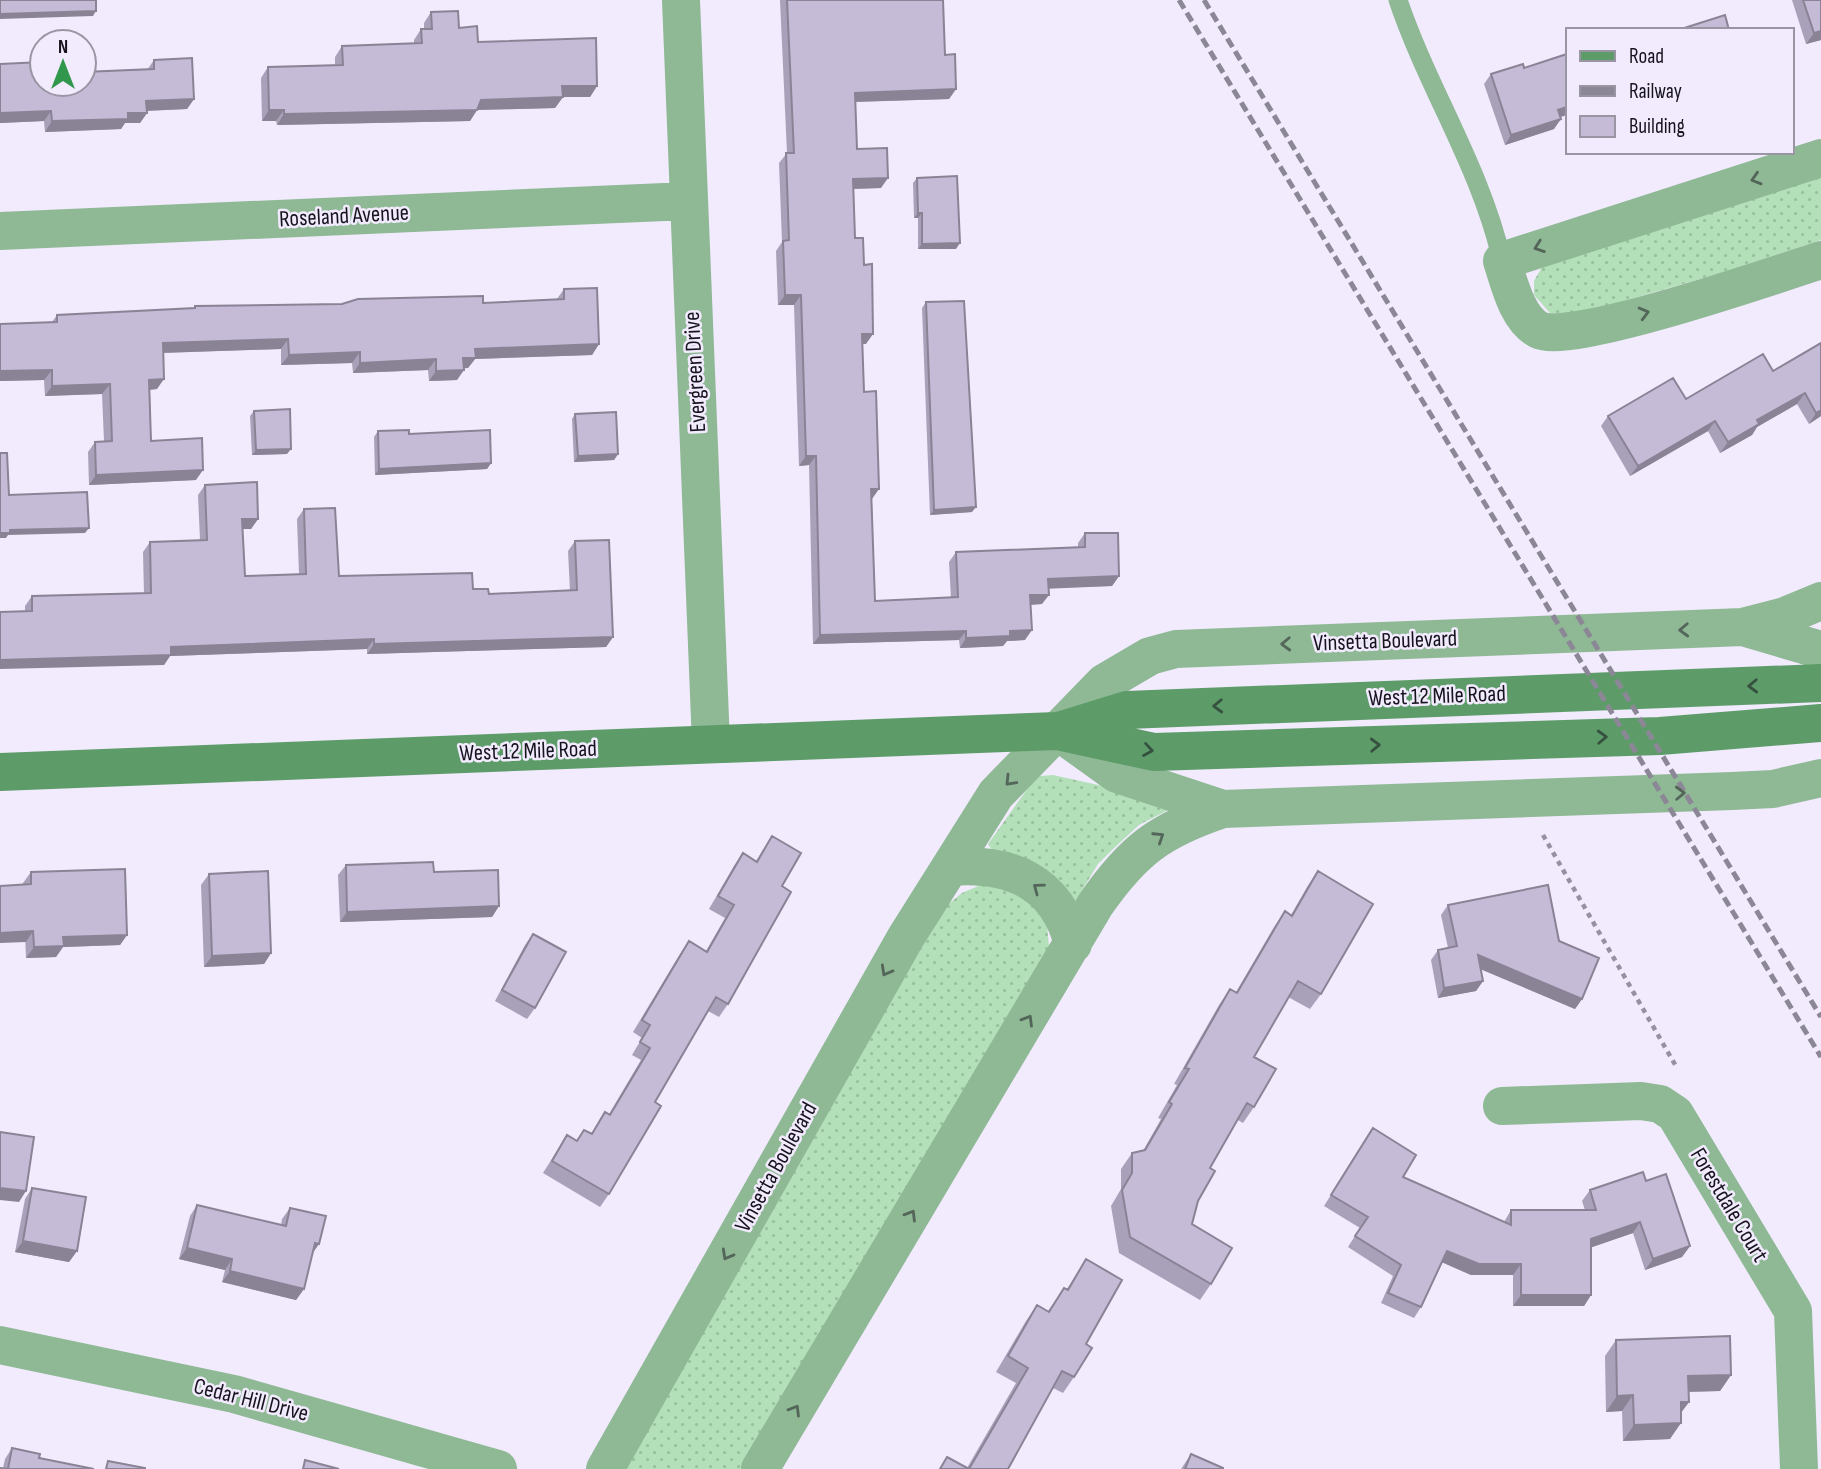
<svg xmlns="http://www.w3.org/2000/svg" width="1821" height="1469" font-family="'Sofia Sans Condensed',sans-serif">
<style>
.grass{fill:url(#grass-dots)}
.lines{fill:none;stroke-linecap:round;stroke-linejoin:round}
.path{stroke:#9691a0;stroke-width:4.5;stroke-dasharray:5 5;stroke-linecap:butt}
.service{stroke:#8fb895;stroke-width:19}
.minor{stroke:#8fb895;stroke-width:38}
.secondary{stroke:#5d9c69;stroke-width:38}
.rail{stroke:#8c8796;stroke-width:5;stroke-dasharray:10 5;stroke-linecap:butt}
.wall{fill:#a9a1b9}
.shaded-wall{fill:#8a8396}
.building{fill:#c5bbd7;stroke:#8a8396;stroke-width:2}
.oneway{stroke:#536659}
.oneway2{stroke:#36513f}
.labels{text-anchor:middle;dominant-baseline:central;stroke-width:5;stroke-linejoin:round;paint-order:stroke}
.street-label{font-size:23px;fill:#17131d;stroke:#f1ebfd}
</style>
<defs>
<pattern id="grass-dots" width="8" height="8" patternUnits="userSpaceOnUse" patternTransform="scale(1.75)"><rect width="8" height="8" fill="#b3e0b9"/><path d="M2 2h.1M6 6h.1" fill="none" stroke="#99bf9f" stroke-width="1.8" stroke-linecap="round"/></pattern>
</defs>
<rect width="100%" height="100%" fill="#f1ebfd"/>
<path class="grass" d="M1821,176V240L1728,271L1582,313H1550L1534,295V281L1542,267Z
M1053,775L1171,801L1172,808L1139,825L1112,850L1098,864L1076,900H1071C1046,870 1032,854 992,850L988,844L1033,781L1040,776Z
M983,884L1021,891L1047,924L1049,947L746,1469H621L945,907L962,893Z"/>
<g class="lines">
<path class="path" d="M1543,835L1677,1068"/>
<path class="service" d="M1398,0C1428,89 1481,168 1502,261"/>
<path class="minor" d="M681,0L711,744
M1821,158L1502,261C1509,282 1517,319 1539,330C1570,346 1778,274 1821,260
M0,231L688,201
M1743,627L1821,650
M1057,731L1117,774L1223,809
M950,867C1011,862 1057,882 1073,944
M1502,1106L1641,1101L1660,1104L1675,1114L1793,1311L1799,1469
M0,1345L234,1394L498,1469
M605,1469L906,937L996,794L1104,683L1150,656L1176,649L1743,627L1785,616L1821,601
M760,1469L1095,905C1133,850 1160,830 1223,809L1732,791L1773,789L1821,778"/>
<path class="secondary" d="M1059,731L1127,710L1821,683
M0,772L1057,731L1154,752L1660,736L1821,723"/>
<path class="rail" d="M1179,0L1821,1057
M1204,0L1821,1017"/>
</g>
<path class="wall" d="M780,0H943L945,55L956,89L949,99L855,102L857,149L881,188L853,189L855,238L866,344H862L864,392L872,499L875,601L951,598L949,562L956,552L1078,547V543L1085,533L1119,576L1112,586L1049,588L1042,604L1031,605L1025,640L1007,641L1003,646L960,648L959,640L813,644L809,465L799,466L794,305H778L776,251L782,242L779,163L787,153Z
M1792,0H1821V40L1806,44Z
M431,12L459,28L478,42L597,86L590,97H563L555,108L477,110L470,121L277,125L276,121H262L261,78L268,67L335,65V57L342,46L414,43V40L421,29H424V23Z
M154,60L194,99L187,109L147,111V113L140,123H125L121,129L45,132L44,121L0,123V64L42,84L147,70Z
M1524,68L1560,117L1554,129L1505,145L1484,84L1491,74Z
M917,178L956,249H918V218H914L913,183Z
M564,289L599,344L592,355L475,359L468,368H464L457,380L429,381L428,370L353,373L352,363L281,365V349L163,353L157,389L150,390L151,441L196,480L89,485L88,452L95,442L104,441L102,394L45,396L44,380L0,381V324L52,322L57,315L193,308L195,306L483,303L557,299Z
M926,302L972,512L930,515L922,308Z
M1821,343V416L1809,424L1797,404L1757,427L1752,435L1720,453L1708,431L1630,476L1601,426L1608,416L1686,399L1773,371Z
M254,411L287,454L252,455L250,416Z
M575,414L618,454L614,460L574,462L572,419Z
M378,431L409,434L491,463L487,469L375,475L374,437Z
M205,485L258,519L251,529H242L245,576L299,574L297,519L304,509L339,576L473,589L489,594L570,591L568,551L575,541L613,637L606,647L367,654V649L170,656L164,665L25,611V606L32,596L144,594L143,552L150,542L200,540L198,495Z
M772,836L782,886L728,1004L719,1017L708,1011L655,1102L609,1194L600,1207L543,1173L567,1135L576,1141L584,1130L591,1134L605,1112L609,1114L641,1060L632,1055L642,1038L633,1032L680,954L689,941L706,951L725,918L709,909L734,866L743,853L756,861Z
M346,865L434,872L499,906L492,917L340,922L338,875Z
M1318,871L1321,994L1310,1009L1288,997L1254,1057V1107L1243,1123L1238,1120L1210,1168L1198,1201L1192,1224L1211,1284L1200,1300L1119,1253L1111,1206L1121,1189V1169L1132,1153L1143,1151L1161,1119L1158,1118L1177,1085L1174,1084L1219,1005L1230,989L1236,992L1274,927L1285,911L1291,915L1307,887Z
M31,872L127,935L120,945L63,947L56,957L26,958L23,883Z
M209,874L271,953L264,964L204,967L201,885Z
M1448,905L1559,941L1582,999L1575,1009L1480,969L1483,981L1476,991L1438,998L1431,960L1438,950L1448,948L1441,915Z
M533,934L535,1008L527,1019L495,1001L525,945Z
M1373,1128L1403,1177L1504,1222L1511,1210H1585L1582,1201L1590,1190L1646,1181L1690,1246L1682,1257L1645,1270L1633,1233L1591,1247V1295L1584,1306H1513V1275H1471L1442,1262L1421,1307L1414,1318L1381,1303L1393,1276L1348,1247L1360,1228L1324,1206Z
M32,1188L77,1251L69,1262L15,1252L25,1199Z
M197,1205L281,1225L282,1219L290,1208L319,1244L312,1254L304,1289L296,1300L222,1282L225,1270L179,1259L190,1216Z
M1086,1259V1344L1074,1377L1063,1393L1053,1388L1008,1469H939L947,1457L967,1468L1016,1383L996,1372L1026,1321L1037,1305L1048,1311L1064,1288L1067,1289Z
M1616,1340L1731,1375L1720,1391L1688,1392L1689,1402L1681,1412L1670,1439L1623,1441L1622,1411L1606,1412L1605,1356Z
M12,1448L39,1458L94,1469H0L3,1468L5,1459Z
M1191,1454L1223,1469H1181Z"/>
<path class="shaded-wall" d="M96,11L93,16L0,19V14Z
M1821,31V40L1806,44L1814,33Z
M562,86H597L590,97H563L555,108L473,110L481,100Z
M956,89L949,99L848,102L855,93Z
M194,99L187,109L139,111L146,101Z
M1567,107V115L1551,120L1558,110Z
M269,110H284L276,121H262Z
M477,110L470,121L277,125L284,114Z
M51,111L44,121L0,123V113Z
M128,113H147L140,123H125L121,129L45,132L52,121Z
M1561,119L1554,129L1505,145L1511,135Z
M888,178L881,188L846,189L853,179Z
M918,213H922L918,218H914Z
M960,243L956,249H918L922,244Z
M785,295H801L794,305H778Z
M862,334H873L866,344H855Z
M288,339L281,349L156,353L163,343Z
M599,344L592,355L475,359L468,368L456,369L463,358L475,349Z
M360,352L352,363L281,365L289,355Z
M436,359L428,370L353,373L360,363Z
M52,370L44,380L0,381V371Z
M464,370L457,380L429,381L436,371Z
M164,379L157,389L142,390L149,380Z
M110,384L102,394L45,396L52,386Z
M1805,393L1797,404L1757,427L1752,435L1720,453L1728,442L1757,420Z
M1821,410V416L1809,424L1816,413Z
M1715,421L1708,431L1630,476L1638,466Z
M291,449L287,454L252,455L256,450Z
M618,454L614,460L574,462L578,456Z
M806,456H816L809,465L799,466Z
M491,463L487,469L375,475L379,469Z
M203,470L196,480L89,485L96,475Z
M871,489H879L872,499H864Z
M976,507L972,512L930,515L934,510Z
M242,519H258L251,529H235Z
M89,528L85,533L8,535L6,538H0V533L10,530Z
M1119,576L1112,586L1042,589L1048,579Z
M1030,595H1049L1042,604L1023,605Z
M1032,630L1025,640L1007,641L1003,646L960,648L966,638L1010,631Z
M966,631L959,640L813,644L820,635Z
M613,637L606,647L367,654L374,644Z
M374,639L367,649L170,656L164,665L0,669V660L171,647Z
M499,906L492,917L340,922L347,912Z
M33,931L26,942L0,943V933Z
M127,935L120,945L63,947L56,957L26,958L34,947L63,937Z
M271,953L264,964L204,967L212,956Z
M1478,955L1582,999L1575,1009L1471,965Z
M1483,981L1476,991L1438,998L1444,988Z
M0,1188L26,1191L19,1202L0,1200Z
M1640,1222L1633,1233L1584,1250L1591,1239Z
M23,1241L77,1251L69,1262L15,1252Z
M315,1243L319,1244L311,1255Z
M1690,1246L1682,1257L1645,1270L1653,1259Z
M187,1248L232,1259L225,1270L179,1259Z
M1447,1251L1521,1264L1513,1275H1471L1439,1261Z
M230,1271L304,1289L296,1300L222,1282Z
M1521,1295H1591L1584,1306H1513Z
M1731,1375L1720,1391L1677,1392L1688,1376Z
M1633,1395L1622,1411L1606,1412L1617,1396Z
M1681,1402H1689L1678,1417Z
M1681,1423L1670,1439L1623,1441L1634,1425Z"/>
<path class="building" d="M0,0H96V11L0,14Z
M787,0H943L945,55L955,54L956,89L855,93L857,149L887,148L888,178L853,179L855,238H863L864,265L872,264L873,334H862L864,392L876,391L879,489H871L875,601L958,597L956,552L1085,547V533H1118L1119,576L1048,579L1049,595H1030L1032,630L1010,631V636L966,638V631L820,635L816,456H806L801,295H785L783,241L789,240L786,153H794Z
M1803,0H1821V31L1814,33Z
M458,11L459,28L477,26L478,42L596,38L597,86H562L563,97L481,100L477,110L284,114V110H269L268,67L343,65L342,46L422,43L421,29H432L431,12Z
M1725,15L1729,30H1678Z
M1567,54V107L1558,110L1561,119L1511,135L1491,74L1523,64L1524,68Z
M192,58L194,99L146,101L147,113H128V119L52,121L51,111L0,113V64L42,62V84H84V72L154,69V60Z
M957,176L960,243L922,244V213H918L917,178Z
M597,288L599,344L475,349L476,358H463L464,370L436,371V359L360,363V352L289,355L288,339L163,343L164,379L149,380L151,441L202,438L203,470L96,475L95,442L112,441L110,384L52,386V370L0,371V324L57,322V315L195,308V306L342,304L358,299L483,296V303L564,299V289Z
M964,301L976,507L934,510L926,302Z
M1821,343V410L1816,413L1805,393L1757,420L1759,424L1728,442L1715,421L1638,466L1608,416L1673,378L1686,399L1763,354L1773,371Z
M290,409L291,449L256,450L254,411Z
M616,412L618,454L578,456L575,414Z
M409,430V434L490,430L491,463L379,469L378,431Z
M0,453H7L9,495L87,492L89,528L10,530V533H0Z
M257,482L258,519H242L245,576L306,574L304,509L335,508L339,576L472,573L473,589H488L489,594L577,590L575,541L609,540L613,637L374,644V639L171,647V655L0,660V612L32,611V596L151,593L150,542L207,540L205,485Z
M772,836L801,853L782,886L791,892L728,1004L716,997L655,1102L661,1106L609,1194L552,1161L567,1135L577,1141L584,1130L592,1134L605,1112L610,1115L650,1048L640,1042L650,1025L642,1020L689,941L707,952L734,905L718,896L743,853L757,862Z
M433,862L434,872L498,870L499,906L347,912L346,865Z
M125,869L127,935L63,937L64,946L34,947L33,931L0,933V886L31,884V872Z
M268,871L271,953L212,956L209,874Z
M1318,871L1373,904L1321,994L1298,981L1254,1057L1276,1069L1254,1107L1247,1103L1210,1168L1215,1171L1198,1201L1192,1224L1232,1248L1211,1284L1130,1237L1122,1190L1132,1173V1153L1145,1150L1172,1104L1169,1102L1189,1069L1185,1068L1230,989L1237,993L1285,911L1292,916Z
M1548,885L1559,941L1599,958L1582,999L1478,955L1483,981L1444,988L1438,950L1457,946L1448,905Z
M533,934L566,952L535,1008L502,990Z
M1373,1128L1416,1155L1403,1177L1511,1225V1210H1596L1590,1190L1643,1172L1646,1181L1666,1174L1690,1246L1653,1259L1640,1222L1591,1239V1295H1521V1264H1479L1447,1251L1421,1307L1388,1293L1401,1265L1355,1236L1368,1217L1331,1195Z
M0,1132L34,1137L26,1191L0,1188Z
M32,1188L86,1197L77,1251L23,1241Z
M197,1205L286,1226L290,1208L326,1216L319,1244L315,1243L304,1289L230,1271L232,1259L187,1248Z
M1086,1259L1122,1280L1086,1344L1092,1348L1074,1377L1062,1371L1008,1469H969L1028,1368L1008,1356L1037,1305L1049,1312L1064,1288L1068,1290Z
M1730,1336L1731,1375L1688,1376L1689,1402H1681V1423L1634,1425L1633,1395L1617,1396L1616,1340Z
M12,1448L40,1454L39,1458L94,1469H0V1468L8,1469Z
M1191,1454L1223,1468V1469H1185Z
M947,1457L969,1469H940Z
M305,1460L339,1469H303Z
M108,1461L145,1468V1469H106Z"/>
<defs><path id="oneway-chevron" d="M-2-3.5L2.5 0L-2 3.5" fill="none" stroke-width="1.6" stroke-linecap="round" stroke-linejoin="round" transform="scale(1.75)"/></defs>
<g class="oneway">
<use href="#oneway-chevron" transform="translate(1756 179) rotate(163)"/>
<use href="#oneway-chevron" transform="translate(1539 247) rotate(161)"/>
<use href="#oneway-chevron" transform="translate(1644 313) rotate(-15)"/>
<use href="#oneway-chevron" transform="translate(1684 630) rotate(178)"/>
<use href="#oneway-chevron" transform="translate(1286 644) rotate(178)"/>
<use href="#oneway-chevron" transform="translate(1010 781) rotate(134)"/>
<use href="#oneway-chevron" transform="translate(1680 793) rotate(-2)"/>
<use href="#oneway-chevron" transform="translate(1159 837) rotate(-33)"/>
<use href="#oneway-chevron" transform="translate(1038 888) rotate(-143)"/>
<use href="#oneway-chevron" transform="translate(886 971) rotate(119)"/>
<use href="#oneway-chevron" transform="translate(1028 1020) rotate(-59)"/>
<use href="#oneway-chevron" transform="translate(911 1215) rotate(-59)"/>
<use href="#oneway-chevron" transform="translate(727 1255) rotate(119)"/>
<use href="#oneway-chevron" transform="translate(795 1410) rotate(-59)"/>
</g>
<g class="oneway2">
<use href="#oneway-chevron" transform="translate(1753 686) rotate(178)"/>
<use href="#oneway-chevron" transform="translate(1218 706) rotate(178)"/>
<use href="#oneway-chevron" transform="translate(1602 737) rotate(-2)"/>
<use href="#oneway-chevron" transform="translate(1375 745) rotate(-2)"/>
<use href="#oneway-chevron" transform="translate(1148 750) rotate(9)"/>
</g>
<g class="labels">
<g class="street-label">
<text transform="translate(344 216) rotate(-3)">Roseland Avenue</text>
<text transform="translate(695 372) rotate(-93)">Evergreen Drive</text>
<text transform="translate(1385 641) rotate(-2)">Vinsetta Boulevard</text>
<text transform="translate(1437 696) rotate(-2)">West 12 Mile Road</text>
<text transform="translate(528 751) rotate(-2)">West 12 Mile Road</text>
<text transform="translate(776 1167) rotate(-61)">Vinsetta Boulevard</text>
<text transform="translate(1729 1205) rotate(59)">Forestdale Court</text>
<text transform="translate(251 1400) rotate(14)">Cedar Hill Drive</text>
</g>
</g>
<rect x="1566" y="28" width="228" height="126" fill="#f1ebfd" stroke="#9a95a3" stroke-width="2"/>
<rect x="1580" y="51" width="35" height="10" fill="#5d9c69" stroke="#9a95a3" stroke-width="2"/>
<text x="1629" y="63" font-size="21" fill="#17131d">Road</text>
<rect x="1580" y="86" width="35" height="10" fill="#8c8796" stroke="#9a95a3" stroke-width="2"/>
<text x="1629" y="98" font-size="21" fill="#17131d">Railway</text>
<rect x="1580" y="116" width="35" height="21" fill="#c5bbd7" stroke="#9a95a3" stroke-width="2"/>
<text x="1629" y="133" font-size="21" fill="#17131d">Building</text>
<g transform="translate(63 63)"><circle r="33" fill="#f1ebfd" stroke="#9a95a3" stroke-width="2"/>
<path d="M0-5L12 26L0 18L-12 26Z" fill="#31974d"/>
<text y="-10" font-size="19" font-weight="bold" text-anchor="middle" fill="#17131d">N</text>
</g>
</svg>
